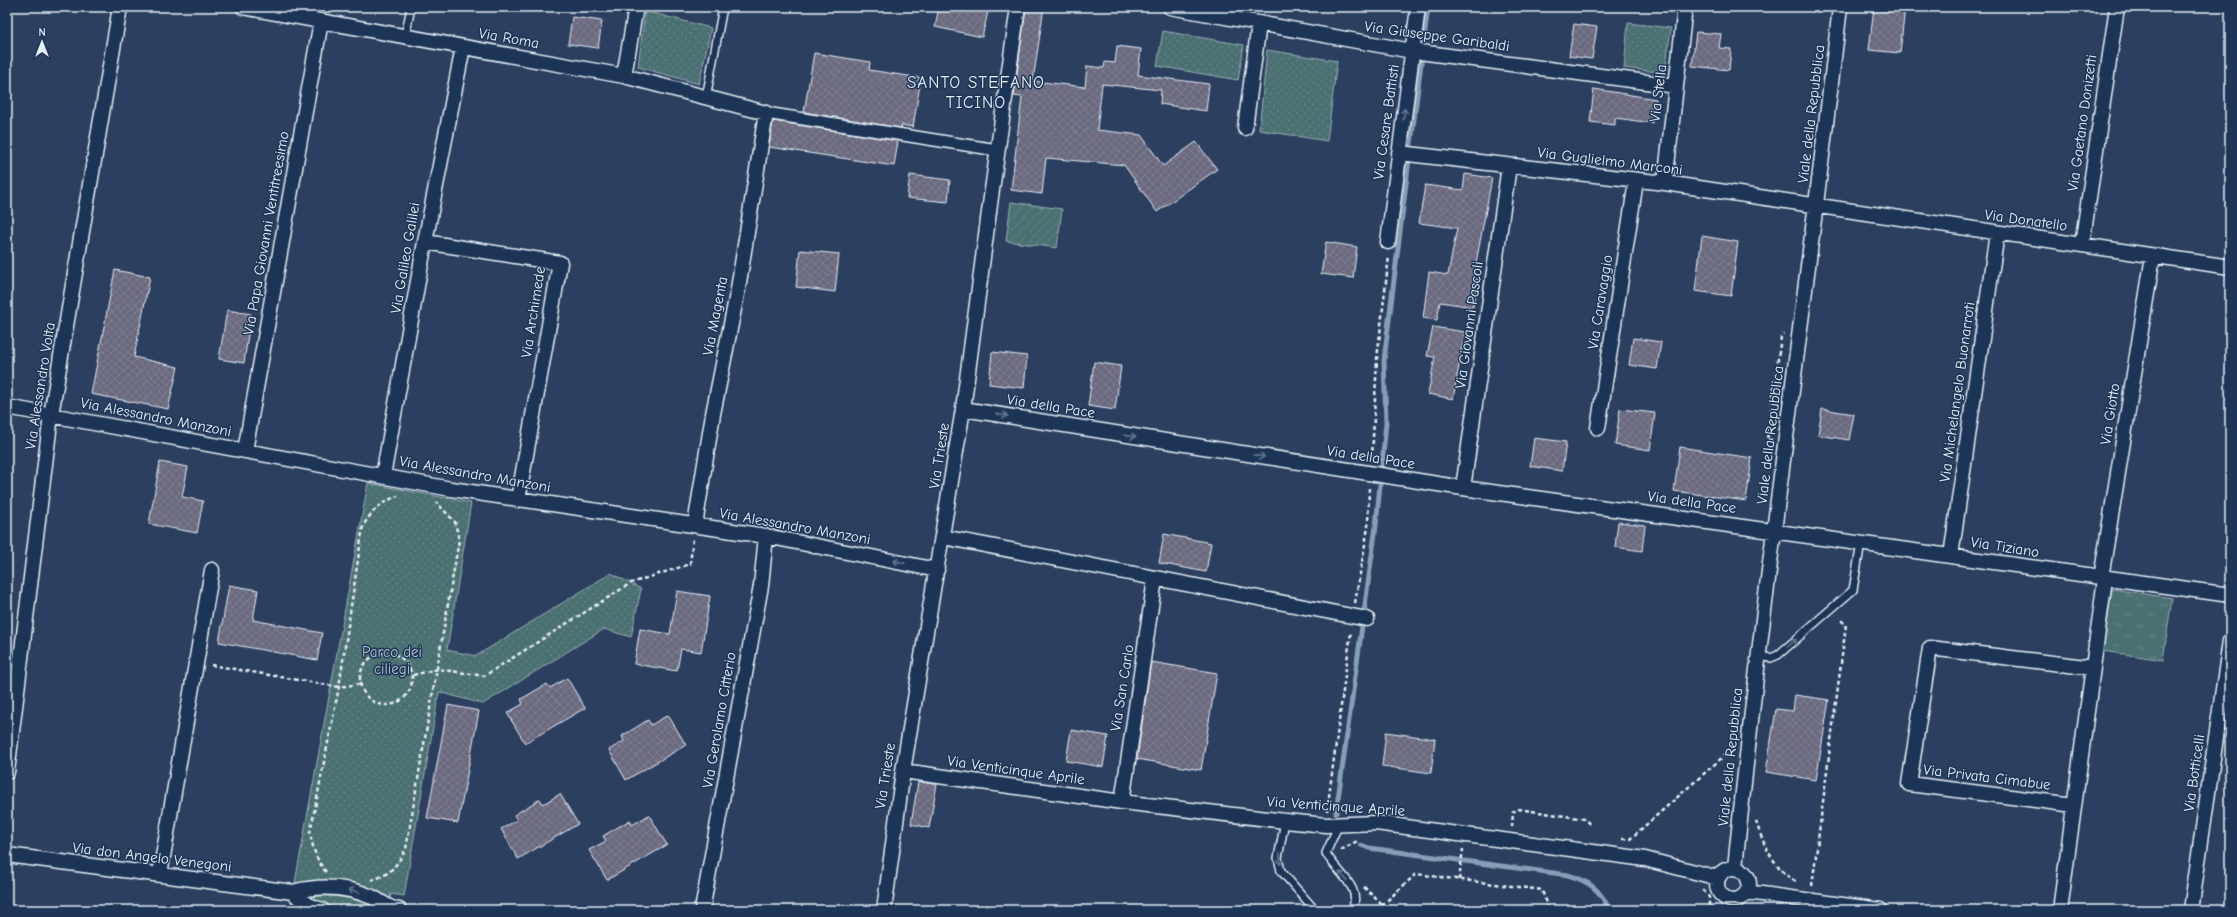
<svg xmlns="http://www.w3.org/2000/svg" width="2237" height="917" font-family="'Comic Neue',sans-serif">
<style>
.grass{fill:url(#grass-tufts);stroke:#9ab0b5}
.park{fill:url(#park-dots);stroke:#9ab0b5}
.garden{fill:url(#garden-furrows);stroke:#9ab0b5}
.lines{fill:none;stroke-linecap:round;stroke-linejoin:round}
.stream{stroke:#869fb7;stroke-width:5}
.building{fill:url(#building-cross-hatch);stroke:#e8f1f8}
.service-casing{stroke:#e8f1f8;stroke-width:10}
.pedestrian-casing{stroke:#e8f1f8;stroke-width:14}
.minor-casing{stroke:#e8f1f8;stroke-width:17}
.path{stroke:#e8f1f8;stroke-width:2.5;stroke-dasharray:4 3;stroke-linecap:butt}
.service{stroke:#1d3557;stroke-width:7}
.pedestrian{stroke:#1d3557;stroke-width:11}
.minor{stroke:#1d3557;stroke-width:14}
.oneway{stroke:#64778f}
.labels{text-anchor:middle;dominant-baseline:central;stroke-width:3;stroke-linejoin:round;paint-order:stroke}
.street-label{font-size:15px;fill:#e8f1f8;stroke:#1d3557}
.park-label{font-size:15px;fill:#b1c4c9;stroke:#1d3557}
.quarter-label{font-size:17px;letter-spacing:1px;fill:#e8f1f8;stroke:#1d3557}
</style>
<defs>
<pattern id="grass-tufts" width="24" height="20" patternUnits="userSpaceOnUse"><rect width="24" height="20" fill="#4c7072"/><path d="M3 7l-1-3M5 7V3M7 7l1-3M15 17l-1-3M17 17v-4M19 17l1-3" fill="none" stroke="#668587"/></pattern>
<pattern id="park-dots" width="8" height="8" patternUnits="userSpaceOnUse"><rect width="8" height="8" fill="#4c7072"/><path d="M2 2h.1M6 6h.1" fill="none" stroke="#668587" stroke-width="1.8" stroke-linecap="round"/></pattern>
<pattern id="garden-furrows" width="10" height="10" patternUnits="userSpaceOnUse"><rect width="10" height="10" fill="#4c7072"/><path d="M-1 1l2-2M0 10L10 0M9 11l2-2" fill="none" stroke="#668587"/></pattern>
<pattern id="building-cross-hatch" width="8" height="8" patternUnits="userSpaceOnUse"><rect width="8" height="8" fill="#6a697e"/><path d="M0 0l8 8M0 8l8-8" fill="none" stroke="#7f7f91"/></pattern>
</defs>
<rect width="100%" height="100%" fill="#2c3f5f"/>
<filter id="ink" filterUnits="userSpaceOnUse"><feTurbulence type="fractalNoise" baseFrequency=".025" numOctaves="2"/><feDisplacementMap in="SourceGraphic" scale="8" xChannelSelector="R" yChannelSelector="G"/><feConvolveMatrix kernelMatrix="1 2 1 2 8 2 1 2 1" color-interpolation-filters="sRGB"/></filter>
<g filter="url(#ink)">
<path class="grass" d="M2112,589L2172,598L2163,660L2103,651Z"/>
<path class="park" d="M645,11L711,28L699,84L638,67Z
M1628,23L1671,28L1666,65L1657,72L1624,68Z
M1163,31L1244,45L1238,80L1157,66Z
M1267,50L1337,61L1327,141L1259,130Z
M368,483L471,503L447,650L476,656L611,573L641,589L631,637L604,629L483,704L439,692L404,896L391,894L388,910H290Z"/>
<path class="garden" d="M1011,202L1062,209L1057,248L1006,241Z"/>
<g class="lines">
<path class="stream" d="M1336,813L1376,526L1386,423L1384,360L1428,7
M1361,845L1369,848L1568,875C1589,881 1601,890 1609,910"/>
</g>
<path class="building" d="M939,7H967L988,12L982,37L935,27Z
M1026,7H1044L1033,81L1085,87L1087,66L1104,68L1105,62L1115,63L1117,46L1141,49L1138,75L1209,84L1206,111L1160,104L1161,90L1102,84L1097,130L1141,135L1163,166L1196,142L1217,169L1157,212L1124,165L1046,158L1042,194L1011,190L1022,97L1014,96Z
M1874,7H1905L1900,53L1869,50Z
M572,17L602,21L598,48L568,44Z
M1574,24L1597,27L1592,59L1569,56Z
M1696,32L1721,34L1719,48L1731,49L1729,70L1692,66Z
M814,53L870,62L869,70L921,78L913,127L902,125L901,128L804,112Z
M1594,89L1656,99L1652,123L1615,118V125L1590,122Z
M773,121L898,141L894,166L769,147Z
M1465,174L1492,178L1473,279H1478L1473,307L1440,302L1437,320L1423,318L1429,272L1448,275L1457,228L1419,223L1425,185L1463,190Z
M910,175L950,180L948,202L907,198Z
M1702,236L1738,242L1731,296L1695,291Z
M1326,242L1357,247L1353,278L1321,274Z
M800,250L839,254L835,292L796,287Z
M115,270L150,277L134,357L178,367L168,409L91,394Z
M227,310L251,314L244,363L219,359Z
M1433,327L1465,332L1453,399L1428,394L1435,357L1427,356Z
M1633,338L1661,342L1657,369L1629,365Z
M992,352L1027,356L1024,388L989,384Z
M1094,362L1121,366L1115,410L1088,406Z
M1620,409L1655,413L1650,450L1615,445Z
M1822,409L1854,414L1849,440L1818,435Z
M1534,438L1566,442L1562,471L1530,466Z
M1680,447L1752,458L1746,501L1674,491Z
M160,462L188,467L182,497L203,501L197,533L149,524Z
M1618,522L1645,525L1642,551L1615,547Z
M1164,534L1211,543L1206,572L1159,563Z
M229,585L258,590L253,620L322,633L317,660L219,642Z
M677,591L710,596L701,652L681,649L677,671L634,664L640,629L670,634Z
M1151,662L1217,673L1201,770L1137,759Z
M567,678L585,708L525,743L507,713L523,704L521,699L547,684L550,688Z
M1795,695L1829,700L1816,780L1766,772L1776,709L1793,711Z
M448,705L479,711L458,823L427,818Z
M668,715L686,745L626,780L609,750L624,741L622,736L648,720L651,725Z
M1071,730L1108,736L1103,767L1066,761Z
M1386,732L1435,739L1431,773L1382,766Z
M918,782L937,784L929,828L911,824Z
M560,794L578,824L518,859L501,829L517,820L514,815L540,799L543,804Z
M649,815L667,845L607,880L589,850L606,841L603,836L630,820L632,825Z"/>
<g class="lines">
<defs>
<path id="service" d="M405,37L411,7
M706,98L723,7
M1758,656L1771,658L1778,655L1853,590L1861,543
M1285,821L1278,858L1281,871L1315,910
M1338,826L1326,853C1335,871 1365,889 1351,910"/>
<path id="pedestrian" d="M766,113L997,150"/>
<path id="minor" d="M243,7L624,76L766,113L738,289L713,414L695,525
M1170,7L1412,51L1676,86
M624,76L636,7
M1245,128L1259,24
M1399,153L1665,183L2230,267
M1665,183L1685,7
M425,242L560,263L518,500
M1388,242L1418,7
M2082,245L2117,7
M7,407L451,489L766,536L937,570
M963,409L1463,488L2230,595
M1598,428L1636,181
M245,451L321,21
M383,476L425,242L463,47
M1463,488L1509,166
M943,537L1367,619
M1951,556L1997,233
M2101,578L2153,256
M903,771L1122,802L1285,821L1326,825L1376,823L1645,859L1718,878
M7,772L51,415L120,7
M1122,802L1155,579
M2074,805L1909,784L1930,648L2093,668
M7,855L293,892C320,885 346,886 372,897C383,902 386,908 399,910
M1735,868C1764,580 1807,294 1840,7
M1717 884a16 16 0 1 1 32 0a16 16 0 1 1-32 0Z
M160,874L212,570
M293,892L307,905L322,910
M1747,892L1880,910
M702,910L761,586L766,536
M884,910L903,771L963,409L991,197L1018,7
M2060,910L2105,579
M2191,910L2230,641"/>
</defs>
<use href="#service" class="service-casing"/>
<use href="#pedestrian" class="pedestrian-casing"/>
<use href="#minor" class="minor-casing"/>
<path class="path" d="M1772,440H1767L1781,337L1783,334
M1372,458L1377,359L1389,256
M1355,603L1368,527L1369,487
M360 679a26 26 0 1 1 52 0a26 26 0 1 1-52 0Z
M211,665L339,687L360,684
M413,675L438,669L484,676L631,583L690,564L693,539
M1327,811L1351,631
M1756,821C1763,845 1775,870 1798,883
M1512,827L1513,812L1518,809L1585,819L1591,826
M1622,839H1630L1733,748
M1341,850L1359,840
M326,872C316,860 313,848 310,833L339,687L363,526C372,511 381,502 398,496
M371,880C391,875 396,866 406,849L459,540L455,522L436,502
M1459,880L1463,849
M1812,886L1846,625L1839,618
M1364,887L1382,905
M1703,890L1709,897V910
M1377,910L1416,874L1542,890L1548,910"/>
<use href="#service" class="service"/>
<use href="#pedestrian" class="pedestrian"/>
<use href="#minor" class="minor"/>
</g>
<defs><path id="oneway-shaft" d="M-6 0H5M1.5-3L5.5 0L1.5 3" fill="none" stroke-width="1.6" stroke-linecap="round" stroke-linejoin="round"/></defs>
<g class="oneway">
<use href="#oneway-shaft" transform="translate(1404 114) rotate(-82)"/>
<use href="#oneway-shaft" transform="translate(1002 415) rotate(9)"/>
<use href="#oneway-shaft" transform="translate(1130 436) rotate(9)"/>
<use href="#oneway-shaft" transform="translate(1259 456) rotate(9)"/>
<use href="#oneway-shaft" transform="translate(899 562) rotate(-169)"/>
<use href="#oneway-shaft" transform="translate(1792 643) rotate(-40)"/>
<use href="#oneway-shaft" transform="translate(1280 859) rotate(87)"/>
<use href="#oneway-shaft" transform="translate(1343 876) rotate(-129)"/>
<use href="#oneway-shaft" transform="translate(354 891) rotate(-163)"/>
</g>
</g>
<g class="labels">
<g class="street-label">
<text transform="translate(1437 36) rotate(8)">Via Giuseppe Garibaldi</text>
<text transform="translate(509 38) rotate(10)">Via Roma</text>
<text transform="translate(1658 93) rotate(-83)">Via Stella</text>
<text transform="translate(1811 114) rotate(-83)">Viale della Repubblica</text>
<text transform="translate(1386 122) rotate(-82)">Via Cesare Battisti</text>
<text transform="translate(2082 123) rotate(-82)">Via Gaetano Donizetti</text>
<text transform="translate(1610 161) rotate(7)">Via Guglielmo Marconi</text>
<text transform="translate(2026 220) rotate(8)">Via Donatello</text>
<text transform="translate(266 233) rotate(-80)">Via Papa Giovanni Ventitreesimo</text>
<text transform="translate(405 258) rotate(-80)">Via Galileo Galilei</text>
<text transform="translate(1600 302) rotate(-81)">Via Caravaggio</text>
<text transform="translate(533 312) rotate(-81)">Via Archimede</text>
<text transform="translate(715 316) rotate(-79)">Via Magenta</text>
<text transform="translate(1469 325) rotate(-82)">Via Giovanni Pascoli</text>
<text transform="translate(40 386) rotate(-81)">Via Alessandro Volta</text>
<text transform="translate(1957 392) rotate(-82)">Via Michelangelo Buonarroti</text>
<text transform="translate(1051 406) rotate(9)">Via della Pace</text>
<text transform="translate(2110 414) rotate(-81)">Via Giotto</text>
<text transform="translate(156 417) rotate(11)">Via Alessandro Manzoni</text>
<text transform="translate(1770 435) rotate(-83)">Viale della Repubblica</text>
<text transform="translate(939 456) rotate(-81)">Via Trieste</text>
<text transform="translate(1371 457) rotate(9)">Via della Pace</text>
<text transform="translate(475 474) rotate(10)">Via Alessandro Manzoni</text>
<text transform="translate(1692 502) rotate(8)">Via della Pace</text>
<text transform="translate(795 526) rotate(10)">Via Alessandro Manzoni</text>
<text transform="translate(2005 547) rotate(9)">Via Tiziano</text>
<text transform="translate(1122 688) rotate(-81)">Via San Carlo</text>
<text transform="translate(719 720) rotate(-80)">Via Gerolamo Citterio</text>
<text transform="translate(1730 757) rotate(-84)">Viale della Repubblica</text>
<text transform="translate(1016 770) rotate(8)">Via Venticinque Aprile</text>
<text transform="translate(2194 773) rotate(-82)">Via Botticelli</text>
<text transform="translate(885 776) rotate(-81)">Via Trieste</text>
<text transform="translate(1987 777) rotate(7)">Via Privata Cimabue</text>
<text transform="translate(1336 806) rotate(4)">Via Venticinque Aprile</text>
<text transform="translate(152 857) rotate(7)">Via don Angelo Venegoni</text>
</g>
<g class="park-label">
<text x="392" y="652">Parco dei<tspan x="392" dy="17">ciliegi</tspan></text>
</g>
<g class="quarter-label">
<text x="976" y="82">SANTO STEFANO<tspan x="976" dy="20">TICINO</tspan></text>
</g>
</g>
<rect width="2237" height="917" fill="none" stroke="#1d3557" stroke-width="24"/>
<rect x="12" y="12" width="2213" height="893" fill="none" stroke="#e8f1f8" stroke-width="1.5" filter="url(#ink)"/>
<g transform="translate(42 42)" stroke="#1d3557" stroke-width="3" paint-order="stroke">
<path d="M0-3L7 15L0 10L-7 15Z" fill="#e8f1f8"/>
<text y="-6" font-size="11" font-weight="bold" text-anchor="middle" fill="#e8f1f8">N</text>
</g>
</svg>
